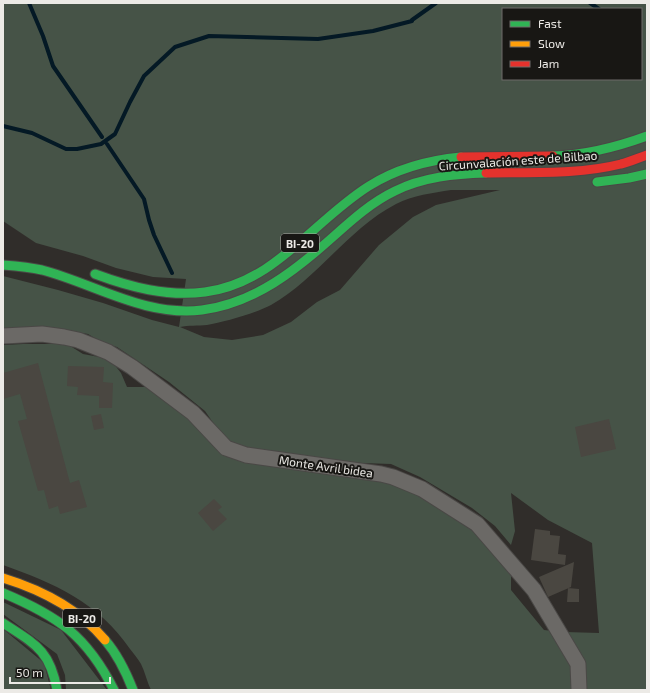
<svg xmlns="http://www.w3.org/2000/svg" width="650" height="693" font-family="'Exo 2',sans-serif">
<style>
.green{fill:#465347;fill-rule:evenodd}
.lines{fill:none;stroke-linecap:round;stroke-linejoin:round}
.stream{stroke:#041925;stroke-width:4}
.building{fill:#4a4741}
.street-casing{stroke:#4a4846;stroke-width:17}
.fast-casing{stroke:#4a4846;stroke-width:11}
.slow-casing{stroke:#4a4846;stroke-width:11}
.jam-casing{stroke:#4a4846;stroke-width:11}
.street{stroke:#6b6966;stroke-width:15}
.fast{stroke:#30b455;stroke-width:9}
.slow{stroke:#ff9f0a;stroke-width:9}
.jam{stroke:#e5322d;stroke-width:9}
.labels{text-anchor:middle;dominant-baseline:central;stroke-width:4;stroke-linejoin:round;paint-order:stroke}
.shield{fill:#181714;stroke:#acaba7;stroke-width:1}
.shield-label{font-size:11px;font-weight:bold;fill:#eceae6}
.street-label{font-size:12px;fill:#eceae6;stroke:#181714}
</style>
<rect width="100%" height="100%" fill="#302d2a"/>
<path class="green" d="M3,3H647V690H584L565,632L599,633L592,543L548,520L511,493L515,531L511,545L495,526L472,508L420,477L391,464L333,462L242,449L227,443L205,411L169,382L117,347L103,343L88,334L54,328L3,329V276L58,290L103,303L152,320L179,327L186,279L153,277L116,268L83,256L36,243L3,221ZM503,9H641V79H503ZM451,190H500L436,205L413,217L379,245L340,290L317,302L291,322L263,335L232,340L204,337L180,327C188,325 198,326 207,325C224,322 256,313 271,305C318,278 348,229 396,204C413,195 433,193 451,190Z
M23,344H67L83,354L110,359L121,373L127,387H147L193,420L219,451L384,481L407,489L462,519L511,569V590L544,630L553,631L573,665L574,690H151C147,682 145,672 141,664C138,659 134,654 130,649C99,603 54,583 3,565V345Z
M3,602L61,630L107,690H66L65,675L57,654L3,614Z
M3,629L44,663L51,690H3Z"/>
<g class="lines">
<path class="stream" d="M29,3L43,36L53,66L102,137
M590,3L599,9
M412,20L436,3
M3,126L32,133L66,149H77L101,144L115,134L130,102L144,76L175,47L209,36L318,39L373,31L412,21
M107,144L144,199L149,220L154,235L172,273"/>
</g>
<path class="building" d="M38,363L70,483L79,480L87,507L60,514L58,506L49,509L44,490L38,491L18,421L27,419L20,394L3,399V373Z
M68,366L104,367L103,382L113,383L112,408H99V396L77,395L78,387L67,386Z
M101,414L104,428L94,430L91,416Z
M609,419L616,449L581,457L575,427Z
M214,499L222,507L218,510L227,519L213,531L198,513Z
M535,529L550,531V535L560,536L558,554L566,555L565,565L531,560Z
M574,562L571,587L548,597L539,577Z
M568,588L579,589V602H567Z"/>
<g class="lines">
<defs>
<path id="street" d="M3,336L42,334L64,337L78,340L108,352L132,367L193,413L226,448L246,455L381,474L393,477L422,489L477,524L534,590L578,664L579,690"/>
<path id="fast" d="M553,156C585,155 617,147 647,136
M597,182L629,178L647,174
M3,265C16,266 29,267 42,270C95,284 145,317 202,310C255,303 296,270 334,236C353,219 372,202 395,191C423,177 455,174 486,173
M95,274C130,287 167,297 205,292C275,283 313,221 369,186C396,169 429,160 461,157
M3,593C58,616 87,636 114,690
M3,623C35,644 50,650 57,690
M105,640C118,655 126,672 133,690"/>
<path id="slow" d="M3,578C42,590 78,608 105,640"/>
<path id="jam" d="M461,157L553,156
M486,173C531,172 577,175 621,164C630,162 638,158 647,155"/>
</defs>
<use href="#street" class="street-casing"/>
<use href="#fast" class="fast-casing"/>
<use href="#slow" class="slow-casing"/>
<use href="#jam" class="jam-casing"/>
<use href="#street" class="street"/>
<use href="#fast" class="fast"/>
<use href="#slow" class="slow"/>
<use href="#jam" class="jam"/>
</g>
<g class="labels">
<g class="shield">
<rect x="281" y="234" width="38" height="18" rx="3"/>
<rect x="63" y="609" width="38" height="18" rx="3"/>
</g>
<g class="shield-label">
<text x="300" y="243">BI-20</text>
<text x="82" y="618">BI-20</text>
</g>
<g class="street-label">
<text transform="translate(518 160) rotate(-4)">Circunvalación este de Bilbao</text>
<text transform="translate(326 466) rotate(8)">Monte Avril bidea</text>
</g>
</g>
<rect width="650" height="693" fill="none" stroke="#eceae6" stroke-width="8"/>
<rect x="502" y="8" width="140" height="72" fill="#181714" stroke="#6d6b68"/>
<rect x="510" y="21" width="20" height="6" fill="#30b455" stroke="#6d6b68"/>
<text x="538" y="28" font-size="12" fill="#eceae6">Fast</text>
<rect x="510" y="41" width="20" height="6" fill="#ff9f0a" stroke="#6d6b68"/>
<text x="538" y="48" font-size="12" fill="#eceae6">Slow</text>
<rect x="510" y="61" width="20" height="6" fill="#e5322d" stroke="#6d6b68"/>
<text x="538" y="68" font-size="12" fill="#eceae6">Jam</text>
<path d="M10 677v6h100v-6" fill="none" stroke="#eceae6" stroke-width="2"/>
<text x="16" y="677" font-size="12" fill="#eceae6" stroke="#181714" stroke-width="3" paint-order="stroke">50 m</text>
</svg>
